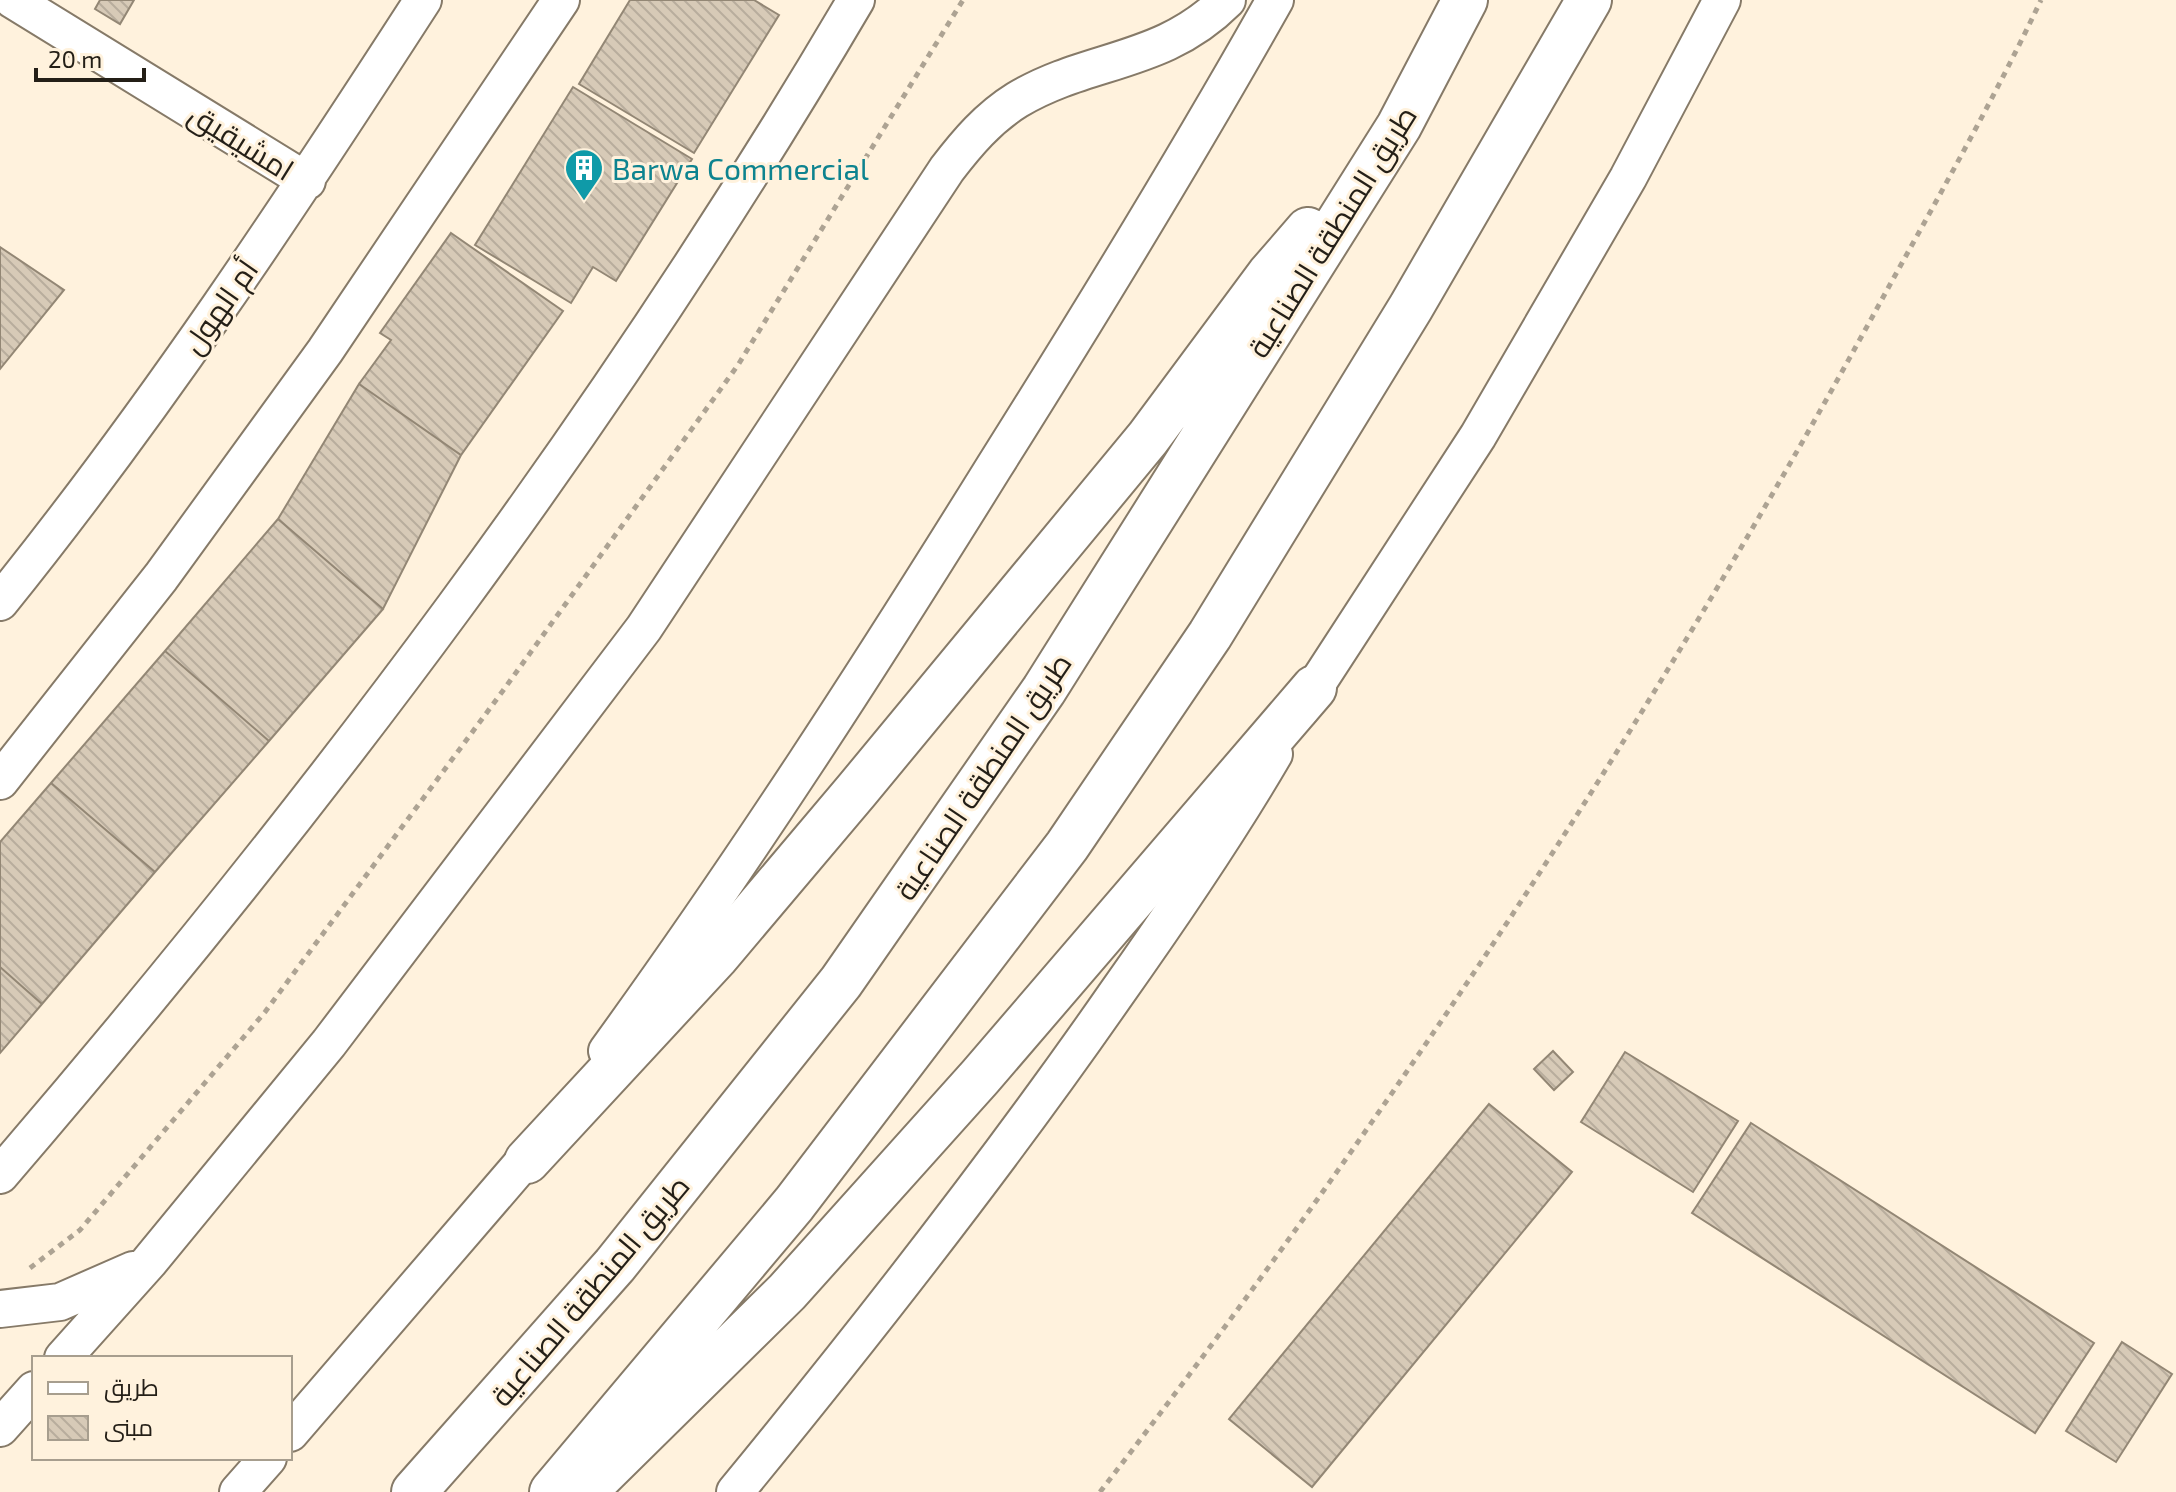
<svg xmlns="http://www.w3.org/2000/svg" width="2176" height="1492" font-family="'Exo 2',Cairo,sans-serif">
<style>
.building{fill:url(#building-back-hatch);stroke:#938775;stroke-width:2}
.lines{fill:none;stroke-linecap:round;stroke-linejoin:round}
.minor-casing{stroke:#867a68;stroke-width:40}
.highway-casing{stroke:#867a68;stroke-width:48}
.path{stroke:#ada393;stroke-width:5;stroke-dasharray:6 6;stroke-linecap:butt}
.minor{stroke:#fff;stroke-width:36}
.highway{stroke:#fff;stroke-width:44}
.labels{text-anchor:middle;dominant-baseline:central;stroke-width:6;stroke-linejoin:round;paint-order:stroke}
.street-label{font-size:30px;fill:#241f17;stroke:#fff2dd}
.culture-label{font-size:30px;fill:#0d838f;stroke:#fff2dd;text-anchor:start}
</style>
<defs>
<pattern id="building-back-hatch" width="6" height="6" patternUnits="userSpaceOnUse" patternTransform="scale(2)"><rect width="6" height="6" fill="#d7cab7"/><path d="M-1 5l2 2M0 0l6 6M5-1l2 2" fill="none" stroke="#b8ad9d"/></pattern>
</defs>
<rect width="100%" height="100%" fill="#fff2dd"/>
<path class="building" d="M100,0H134L120,24L95,9Z
M630,0H754L779,15L694,153L579,84Z
M573,87L692,159L616,281L593,267L571,303L475,245Z
M451,233L563,311L461,455L359,384L391,340L380,333Z
M0,247L64,290L0,369Z
M359,384L461,455L383,609L278,519Z
M278,519L383,609L269,741L165,651Z
M165,651L269,741L155,872L51,783Z
M51,783L155,872L42,1004L0,967V842Z
M0,967L42,1004L0,1053Z
M1553,1051L1573,1072L1554,1090L1534,1069Z
M1625,1052L1738,1121L1693,1192L1581,1122Z
M1489,1104L1572,1172L1312,1487L1229,1419Z
M1751,1123L2094,1343L2035,1433L1692,1213Z
M2122,1342L2172,1374L2116,1462L2066,1431Z"/>
<g class="lines">
<defs>
<path id="minor" d="M13,0L307,181
M0,602C154,411 290,206 423,0
M1300,710L1478,436L1628,178L1722,0
M0,781L161,577L325,351L561,0
M607,1051C744,862 871,665 994,467C1091,313 1186,158 1275,0
M0,1175C318,805 608,422 856,0
M0,1309L60,1302L133,1270
M63,1358L149,1262L329,1043L644,628L947,169C967,143 988,118 1017,100C1089,57 1162,65 1227,0
M0,1428L34,1390
M290,1433L544,1138
M238,1492L268,1458
M735,1492C867,1331 995,1168 1114,997C1170,918 1225,838 1274,754"/>
<path id="highway" d="M527,1161L716,957L857,790L1148,438L1269,275L1308,230
M589,1487L787,1292L980,1077L1314,688
M414,1492L615,1265L841,982L1044,690L1399,126L1465,0
M552,1492L794,1204L1067,846L1210,635L1411,307L1589,0"/>
</defs>
<use href="#minor" class="minor-casing"/>
<use href="#highway" class="highway-casing"/>
<path class="path" d="M30,1268L80,1230L265,1012L502,692L738,365L963,0
M1100,1492C1393,1113 1658,711 1887,290C1940,194 1994,99 2041,0"/>
<use href="#minor" class="minor"/>
<use href="#highway" class="highway"/>
</g>
<defs>
<symbol id="building-pin" viewBox="-11 -11 22 30"><path d="M0 17L-7.5 6A9.5 9.5 0 1 1 7.5 6Z" fill="#0f9aa8" stroke="#fff2dd"/><path d="M-4-6H4V6H1V3H-1V6H-4ZM-2.5-4.3h1.7v1.8h-1.7ZM.8-4.3h1.7v1.8H.8ZM-2.5-1h1.7V.8h-1.7ZM.8-1h1.7V.8H.8Z" fill="#fff"/></symbol>
</defs>
<g fill-rule="evenodd">
<use href="#building-pin" x="562" y="146" width="44" height="60"/>
</g>
<g class="labels">
<g class="street-label">
<text transform="translate(242 141) rotate(32)">امشيقيق</text>
<text transform="translate(1331 231) rotate(-58)">طريق المنطقة الصناعية</text>
<text transform="translate(219 306) rotate(-55)">أم الهول</text>
<text transform="translate(982 776) rotate(-56)">طريق المنطقة الصناعية</text>
<text transform="translate(589 1290) rotate(-50)">طريق المنطقة الصناعية</text>
</g>
<g class="culture-label">
<text x="612" y="168">Barwa Commercial</text>
</g>
</g>
<rect x="32" y="1356" width="260" height="104" fill="#fff2dd" stroke="#a79e8e" stroke-width="2"/>
<rect x="48" y="1382" width="40" height="12" fill="#ffffff" stroke="#a79e8e" stroke-width="2"/>
<text x="104" y="1396" font-size="24" fill="#241f17">طريق</text>
<rect x="48" y="1416" width="40" height="24" fill="url(#building-back-hatch)" stroke="#a79e8e" stroke-width="2"/>
<text x="104" y="1436" font-size="24" fill="#241f17">مبنى</text>
<path d="M36 68v12h108v-12" fill="none" stroke="#241f17" stroke-width="4"/>
<text x="48" y="68" font-size="24" fill="#241f17" stroke="#fff2dd" stroke-width="6" paint-order="stroke">20 m</text>
</svg>
